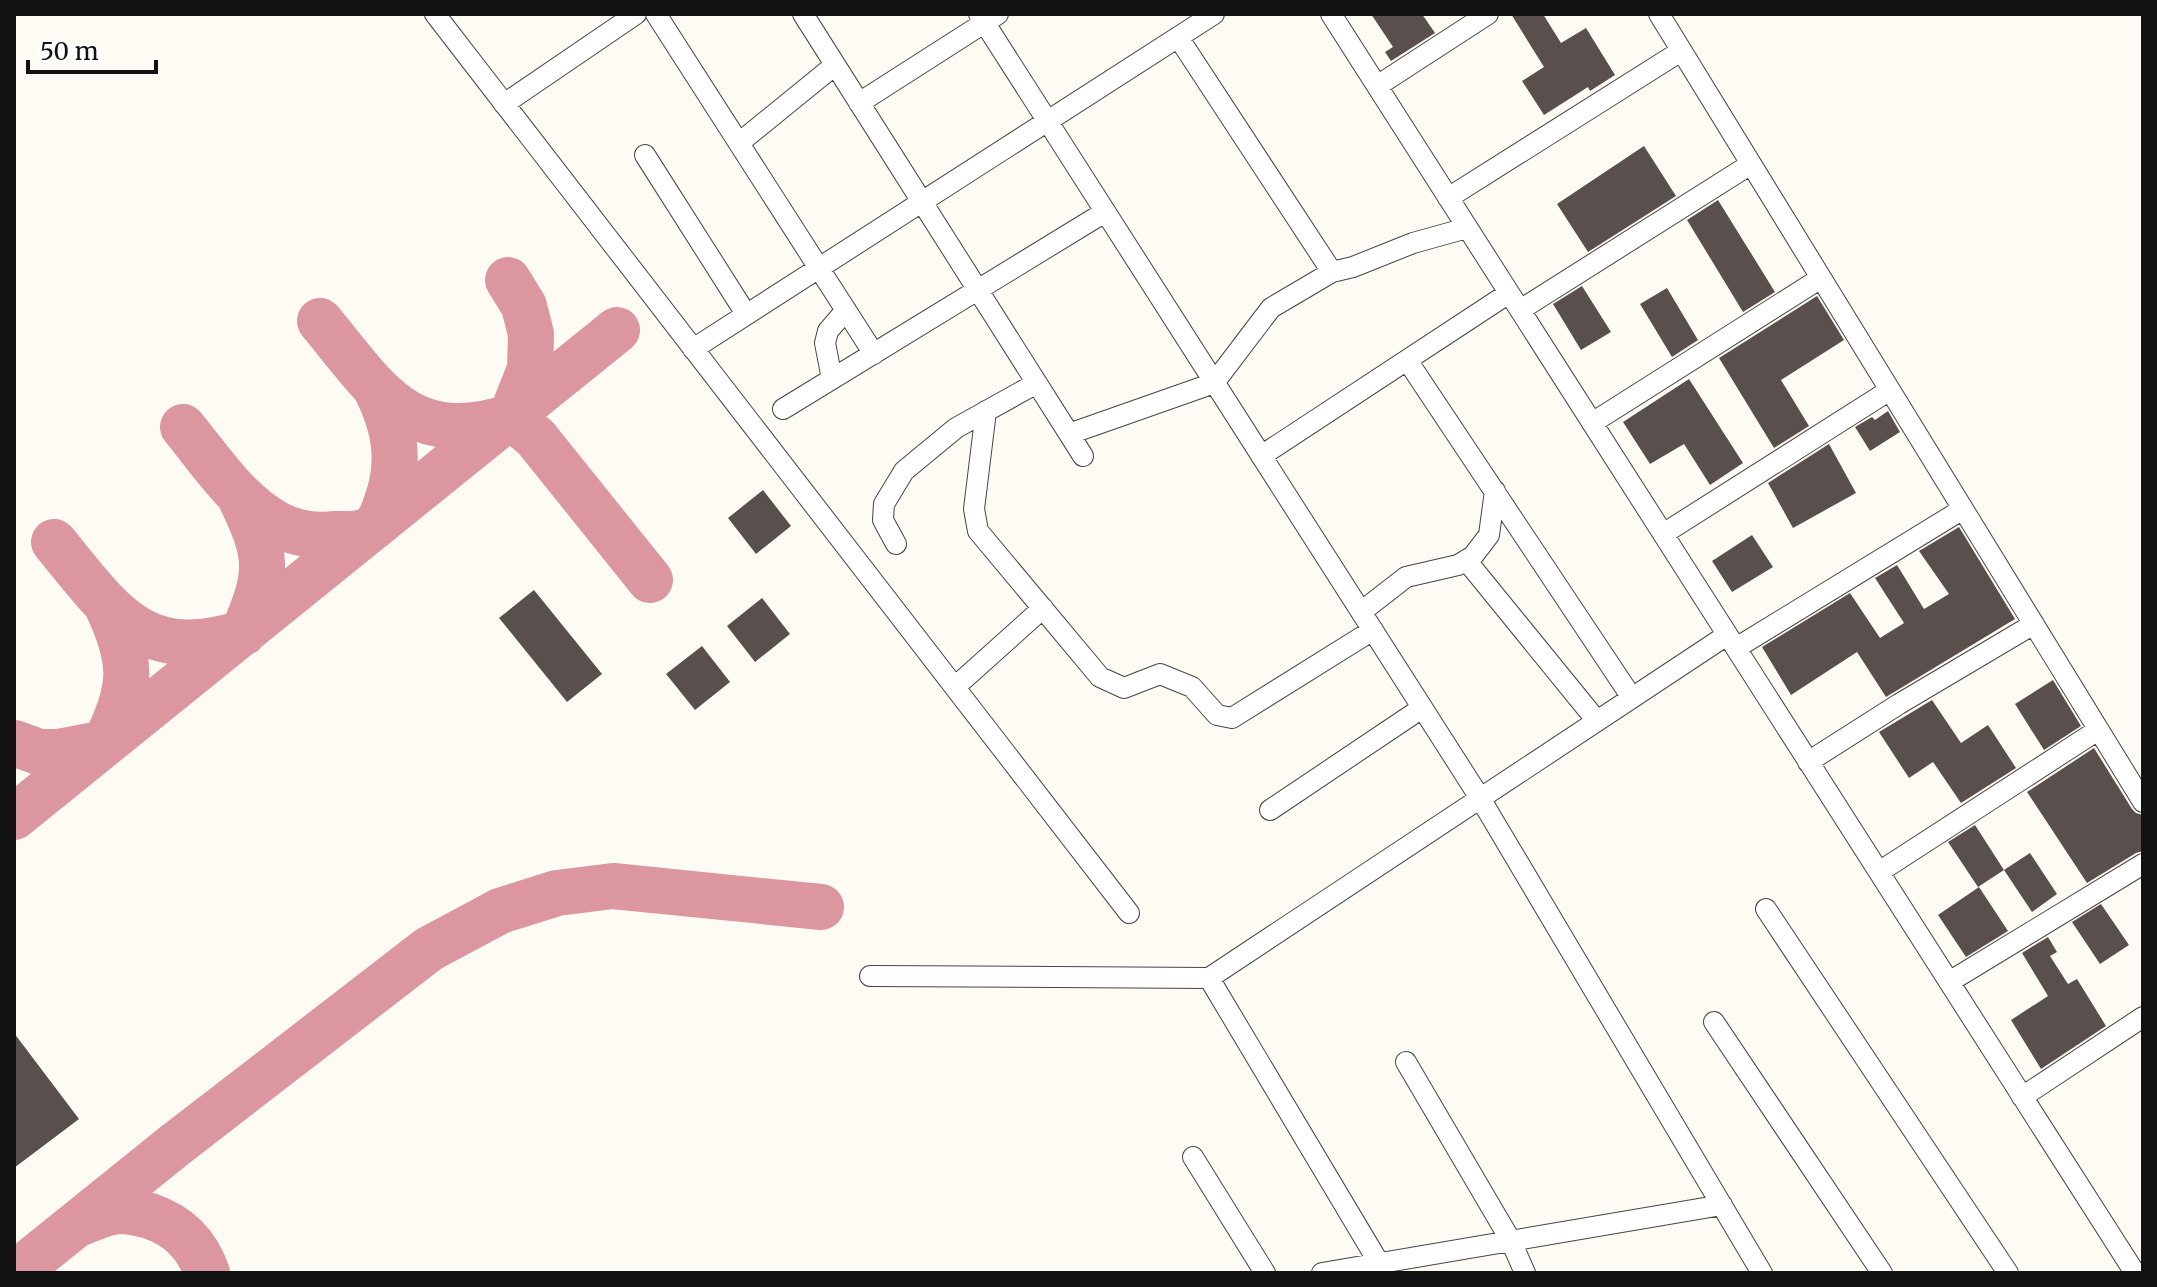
<svg xmlns="http://www.w3.org/2000/svg" width="2157" height="1287" font-family="Merriweather,serif">
<style>
.lines{fill:none;stroke-linecap:round;stroke-linejoin:round}
.taxiway{stroke:#db96a0;stroke-width:46}
.building{fill:#59504e}
.minor-casing{stroke:#444;stroke-width:22}
.minor{stroke:#fff;stroke-width:20}
</style>
<rect width="100%" height="100%" fill="#fefbf5"/>
<g class="lines">
<path class="taxiway" d="M320,321C378,391 408,449 511,417L530,369L531,334L524,306L508,280
M511,417L536,438L650,580
M183,427C211,461 237,502 277,524C295,534 316,536 336,534C348,534 362,535 372,528C380,523 384,510 387,501C401,461 395,427 376,389
M54,542C112,612 142,665 243,633C270,571 268,555 239,495
M14,743L39,752H58L105,743C133,688 133,661 107,606
M14,817L617,330
M81,1223C91,1219 101,1214 112,1212C125,1209 137,1213 150,1216C179,1226 197,1244 207,1273
M16,1273L175,1145L429,949L500,911L557,893L613,886L821,907"/>
</g>
<path class="building" d="M1371,14H1422L1435,33L1391,61L1385,52L1393,47Z
M1511,14H1543L1561,43L1586,28L1615,75L1590,91L1588,87L1544,115L1522,81L1544,67Z
M1644,146L1676,196L1588,252L1557,204Z
M1718,200L1775,292L1743,312L1687,220Z
M1582,286L1611,332L1581,350L1553,304Z
M1667,288L1698,340L1672,357L1640,304Z
M1817,296L1844,340L1781,380L1809,426L1774,448L1719,358Z
M1689,379L1743,463L1710,485L1684,444L1650,464L1623,422Z
M1888,411L1900,432L1870,451L1855,427L1872,417L1875,420Z
M1829,444L1856,493L1793,528L1768,483Z
M763,490L791,526L756,554L728,518Z
M1959,527L2015,619L1886,697L1857,652L1791,695L1762,647L1850,593L1880,638L1904,623L1875,578L1897,565L1924,609L1949,594L1919,551Z
M1752,535L1773,567L1732,592L1712,561Z
M534,590L602,674L567,702L499,618Z
M762,598L790,634L755,662L727,626Z
M702,646L730,682L695,710L666,674Z
M2053,680L2081,726L2044,750L2015,704Z
M1932,700L1961,743L1988,725L2016,768L1961,803L1933,762L1909,778L1879,732Z
M2094,748L2132,809L2136,813L2143,815V851L2136,853L2087,883L2027,792Z
M1975,825L2004,870L1978,887L1948,842Z
M2030,853L2057,894L2032,912L2004,870Z
M1979,887L2008,931L1966,957L1938,915Z
M2101,904L2129,945L2100,964L2072,922Z
M2048,937L2057,952L2050,956L2068,984L2077,979L2106,1026L2041,1069L2011,1020L2048,996L2022,953Z
M14,1033L79,1119L14,1168Z"/>
<g class="lines">
<defs>
<path id="minor" d="M435,14L1129,913
M656,14L874,354
M803,14L1083,456
M979,14L1480,798L1762,1273
M1331,14L2135,1273
M1659,14L2143,802
M1178,37L1332,272
M1377,86L1488,14
M859,103L998,14
M504,104L636,14
M739,143L835,65
M645,155L746,314
M1448,198L1681,51
M1520,310L1751,164
M693,349L1214,14
M1407,360L1632,698
M832,379L825,343L828,331L846,310
M783,409L1105,212
M986,411L974,509L978,531L1100,677L1124,688L1160,674L1192,687L1217,715L1232,718L1373,630
M1592,423L1821,278
M1069,434L1214,383L1271,308L1332,272L1353,267L1413,243L1467,228
M1261,456L1509,293
M1663,534L1890,390
M896,544L883,520L884,504L904,471L956,428L1037,383
M1466,560L1597,721
M1361,612L1406,577L1458,565L1473,556L1489,535L1495,491
M1736,648L1963,509
M955,687L1043,608
M1808,762L1899,704L2034,624
M1270,810L1422,708
M1879,872L2098,730
M1766,909L2008,1273
M870,976L1209,978L1727,635
M1209,978L1385,1273
M1949,982L2143,864
M1714,1022L1882,1273
M1406,1062L1511,1241L1525,1273
M2022,1097L2143,1017
M1193,1157L1265,1273
M1322,1273L1722,1205"/>
</defs>
<use href="#minor" class="minor-casing"/>
<use href="#minor" class="minor"/>
</g>
<rect width="2157" height="1287" fill="none" stroke="#111111" stroke-width="32"/>
<path d="M28 60v12h128v-12" fill="none" stroke="#111111" stroke-width="4"/>
<text x="40" y="60" font-size="24" fill="#111111" stroke="#ffffff" stroke-width="6" paint-order="stroke">50 m</text>
</svg>
